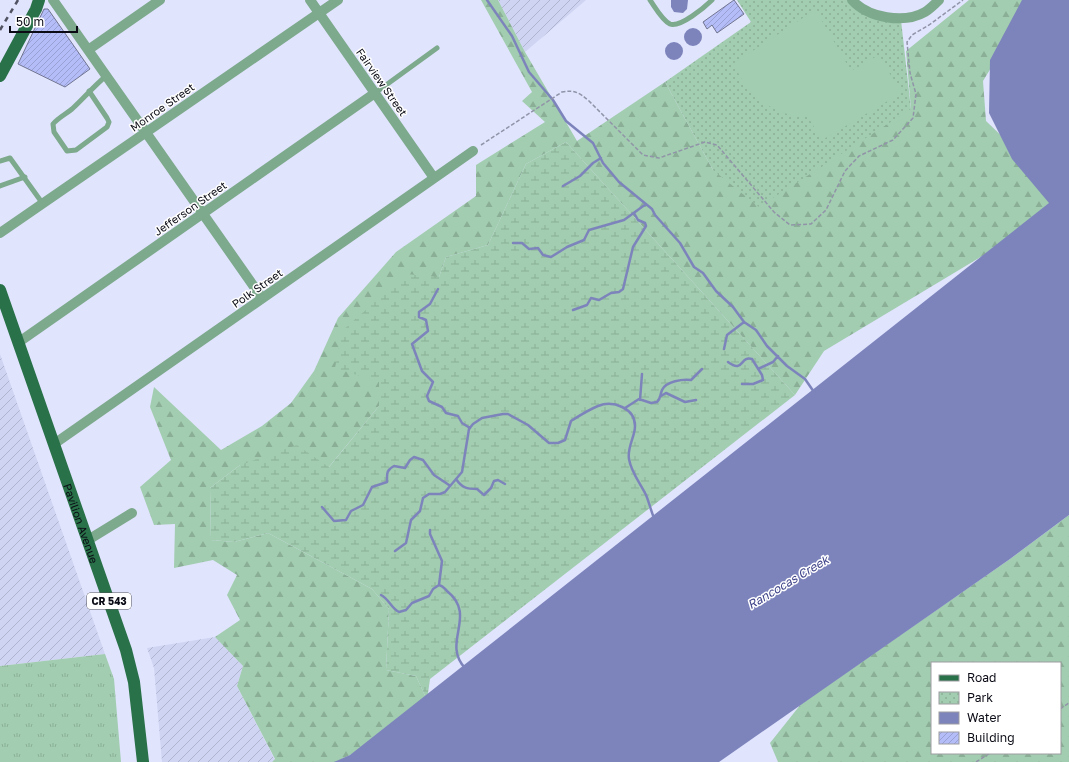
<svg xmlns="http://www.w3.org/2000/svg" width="1069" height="762" font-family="'Golos Text',sans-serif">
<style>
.industrial{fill:url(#industrial-furrows)}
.grass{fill:url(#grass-tufts)}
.forest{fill:url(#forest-firs);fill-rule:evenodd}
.wetland{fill:url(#wetland-marsh)}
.park{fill:url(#park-dots)}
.pitch{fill:#a2cdb0}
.water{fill:#7d84bc}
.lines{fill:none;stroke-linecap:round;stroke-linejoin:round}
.stream{stroke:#7d84bc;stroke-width:2.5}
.building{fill:url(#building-hatch);stroke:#717591}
.path{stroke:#9194a8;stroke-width:1.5;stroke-dasharray:4 2;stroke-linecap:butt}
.service{stroke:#7da98c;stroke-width:5}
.minor{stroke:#7da98c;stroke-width:10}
.primary{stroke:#297148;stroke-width:12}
.rail{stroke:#505261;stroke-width:2.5;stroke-dasharray:5 5;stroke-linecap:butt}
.labels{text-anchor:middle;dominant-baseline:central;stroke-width:3;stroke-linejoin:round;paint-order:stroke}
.shield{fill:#fff;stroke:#54545b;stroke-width:1}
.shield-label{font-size:10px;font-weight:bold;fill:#0a0b15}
.street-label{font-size:11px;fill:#0a0b15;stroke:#fff}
.water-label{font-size:12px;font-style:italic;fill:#3f4389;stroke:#fff}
</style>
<defs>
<pattern id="industrial-furrows" width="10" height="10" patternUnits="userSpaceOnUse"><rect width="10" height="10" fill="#cfd4f2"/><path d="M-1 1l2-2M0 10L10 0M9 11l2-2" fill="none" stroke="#b0b5cf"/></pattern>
<pattern id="grass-tufts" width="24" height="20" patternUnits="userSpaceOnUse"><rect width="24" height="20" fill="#a2cdb0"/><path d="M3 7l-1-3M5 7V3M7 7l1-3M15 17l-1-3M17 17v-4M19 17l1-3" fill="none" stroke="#8aaf96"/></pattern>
<pattern id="forest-firs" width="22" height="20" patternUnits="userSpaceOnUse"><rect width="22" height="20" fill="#a2cdb0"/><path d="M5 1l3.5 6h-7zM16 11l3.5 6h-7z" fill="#8aaf96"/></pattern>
<pattern id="wetland-marsh" width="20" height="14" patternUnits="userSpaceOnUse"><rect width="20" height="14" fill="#a2cdb0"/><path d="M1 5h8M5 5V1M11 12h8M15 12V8" fill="none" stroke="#8aaf96"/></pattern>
<pattern id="park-dots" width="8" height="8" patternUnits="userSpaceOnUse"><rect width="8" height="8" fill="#a2cdb0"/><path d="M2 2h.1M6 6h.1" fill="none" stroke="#8aaf96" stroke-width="1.8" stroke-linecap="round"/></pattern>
<pattern id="building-hatch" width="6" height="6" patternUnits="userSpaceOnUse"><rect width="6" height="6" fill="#b4bdf8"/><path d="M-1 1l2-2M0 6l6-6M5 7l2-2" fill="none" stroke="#99a1d4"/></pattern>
</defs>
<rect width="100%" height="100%" fill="#e0e4fd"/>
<path class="industrial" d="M498,0H586L525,52Z
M0,354L105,654L0,666Z
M215,637L243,666L237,686L275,760L272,762H162L154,668L147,648Z"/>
<path class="grass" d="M105,654L114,679L121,762H0V666Z"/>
<path class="forest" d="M481,0H498L525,52L577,141L665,82L713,170L911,109L906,51L969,0H1032L983,81L986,121L1069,201V204L824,351L795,395L566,142L526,164L488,245L446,257L439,277L379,382V406L328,468L240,465L210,488L211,540L234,542L268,533L372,589L389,609L386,670L416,676L427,700L376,742L336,762H272L275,759L237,686L243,666L215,637L240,620L227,595L237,575L213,560L174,568L175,524L154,525L140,487L171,460L150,407L154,387L221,450L262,426L291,403L314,371L338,318L396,252L476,196V165L545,122L522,101L532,92Z
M1069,515V762H778L770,743L801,704L1010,559ZM932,663H1060V753H932Z"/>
<path class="wetland" d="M566,142L795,395L430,679L427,700L416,676L386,670L389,609L372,589L268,533L234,542L211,540L210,488L240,465L297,445L329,467L379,406V382L335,368L342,331L406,274L439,277L446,257L488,245L526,164Z"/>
<path class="park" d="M737,0H849L901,20L911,109L759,207L713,170L665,82L751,22Z"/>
<path class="pitch" d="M812,12L818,14L851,71L879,55L901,93L822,140L808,117C774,117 745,94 734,63Z"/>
<path class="water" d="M671,0H688L687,9L683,13L674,12L671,7Z
M1022,0H1069V515L1010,559L719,762H334L350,755L1049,203L1012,159L989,113L990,60Z
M684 37a9 9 0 1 1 18 0a9 9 0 1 1-18 0Z
M665 51a9 9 0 1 1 18 0a9 9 0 1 1-18 0Z"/>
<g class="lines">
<path class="stream" d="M487,0L512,36L529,72L553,100L566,121L593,143L603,163L619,182L652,209L655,215L680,243L694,267L703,273L716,291L733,307L744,322L756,330L767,346L787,366L805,379L814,392
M563,186L580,176L593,163L601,158
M513,243H522L529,249L538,248L543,255L551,257L567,247L584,240L589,230L624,220L646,204
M438,289L430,304L419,312V317L426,320L428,331L412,344L422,371L433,382L427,396L429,401L442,407L446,413L458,416L462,423L470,428
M573,310L587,305L591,298L599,300L611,293L619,292L623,289L633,247L646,226L645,223L638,220L634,213
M724,349L727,335L744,322
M728,362C744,374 740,355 752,359L762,375L763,380L753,384H742
M758,369L773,362L778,356
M661,396L666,393L685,402L696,400
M640,400L642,374
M625,408L639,399L651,403L657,402C661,398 660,395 662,390C666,381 683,379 691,380L702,369
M456,479C462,488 467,489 477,489L484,495L491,488L494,481L498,480L505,484
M322,507L334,521L346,520L351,511L363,505L372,487L387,482C387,474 386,470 394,466L405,468L410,460L414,457L423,460L434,475L449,485
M430,530V534L442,561L439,585
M395,551L406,543L411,520L420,511L423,498L429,494H440L445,492L462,472L469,429L473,424L482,418L503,414H508L528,425L549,443H558L565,440L571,421C579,416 588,410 598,406C613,400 635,408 635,426C635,437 627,447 629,459C631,472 640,483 646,495C649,502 651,511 654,518
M439,585C443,586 444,588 447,591C478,616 441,642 465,668
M381,595C389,599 391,608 399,612L406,610L412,603L429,596L433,589L439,585"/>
</g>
<path class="building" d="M734,0L744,14L717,33L712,25L707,29L703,22Z
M44,9H48L90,69L65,87L18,64Z"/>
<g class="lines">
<path class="path" d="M481,145L562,92C574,90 579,92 589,101L643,155L659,158L705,142L717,145L774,212L790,225L811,224L826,210L845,171L859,156L893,140L913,118L916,94L910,73L907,42L912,35L929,25L963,0
M1060,709L1069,703
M976,762L990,753"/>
<path class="service" d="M650,0C655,7 662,20 670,24C680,28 705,7 712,0
M89,91L107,118L109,122L107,127L76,150L67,151L54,132L53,124C58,118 66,114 72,109C84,98 94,86 106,76
M375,93L437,48
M0,161L10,158L43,204
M0,186L25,177"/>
<path class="minor" d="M53,0L262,298
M310,0L434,178
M852,0C868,18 904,24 925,12C930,9 935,4 939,0
M88,50L160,0
M0,233L338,0
M19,342L375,93
M54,444L473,151
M88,540L132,513"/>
<g class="primary">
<path d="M0,76L36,9L39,0"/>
<path id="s1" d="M0,290L126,650L134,682L143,762"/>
</g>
<path class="rail" d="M0,30L18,0"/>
</g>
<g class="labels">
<rect class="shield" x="87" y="593" width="44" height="16" rx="3"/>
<g class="shield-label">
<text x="109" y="601">CR 543</text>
</g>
<g class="street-label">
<text transform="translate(382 82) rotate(55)">Fairview Street</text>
<text transform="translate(162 107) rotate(-35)">Monroe Street</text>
<text transform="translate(190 208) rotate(-35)">Jefferson Street</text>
<text transform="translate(257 288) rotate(-35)">Polk Street</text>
<text stroke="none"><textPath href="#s1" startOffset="247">Pavilion Avenue</textPath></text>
</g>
<g class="water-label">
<text transform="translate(788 582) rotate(-31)">Rancocas Creek</text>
</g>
</g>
<rect x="931" y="662" width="130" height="92" fill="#ffffff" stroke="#9d9da1"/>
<rect x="939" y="675" width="20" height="6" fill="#297148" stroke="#9d9da1"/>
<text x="967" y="682" font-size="12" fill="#0a0b15">Road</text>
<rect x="939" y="692" width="20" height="12" fill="url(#park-dots)" stroke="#9d9da1"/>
<text x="967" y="702" font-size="12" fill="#0a0b15">Park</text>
<rect x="939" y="712" width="20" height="12" fill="#7d84bc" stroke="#9d9da1"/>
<text x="967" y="722" font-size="12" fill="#0a0b15">Water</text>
<rect x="939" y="732" width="20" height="12" fill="url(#building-hatch)" stroke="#9d9da1"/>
<text x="967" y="742" font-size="12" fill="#0a0b15">Building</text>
<path d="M10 26v6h67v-6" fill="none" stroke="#0a0b15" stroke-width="2"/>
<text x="16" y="26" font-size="12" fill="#0a0b15" stroke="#ffffff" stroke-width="3" paint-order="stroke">50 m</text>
</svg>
